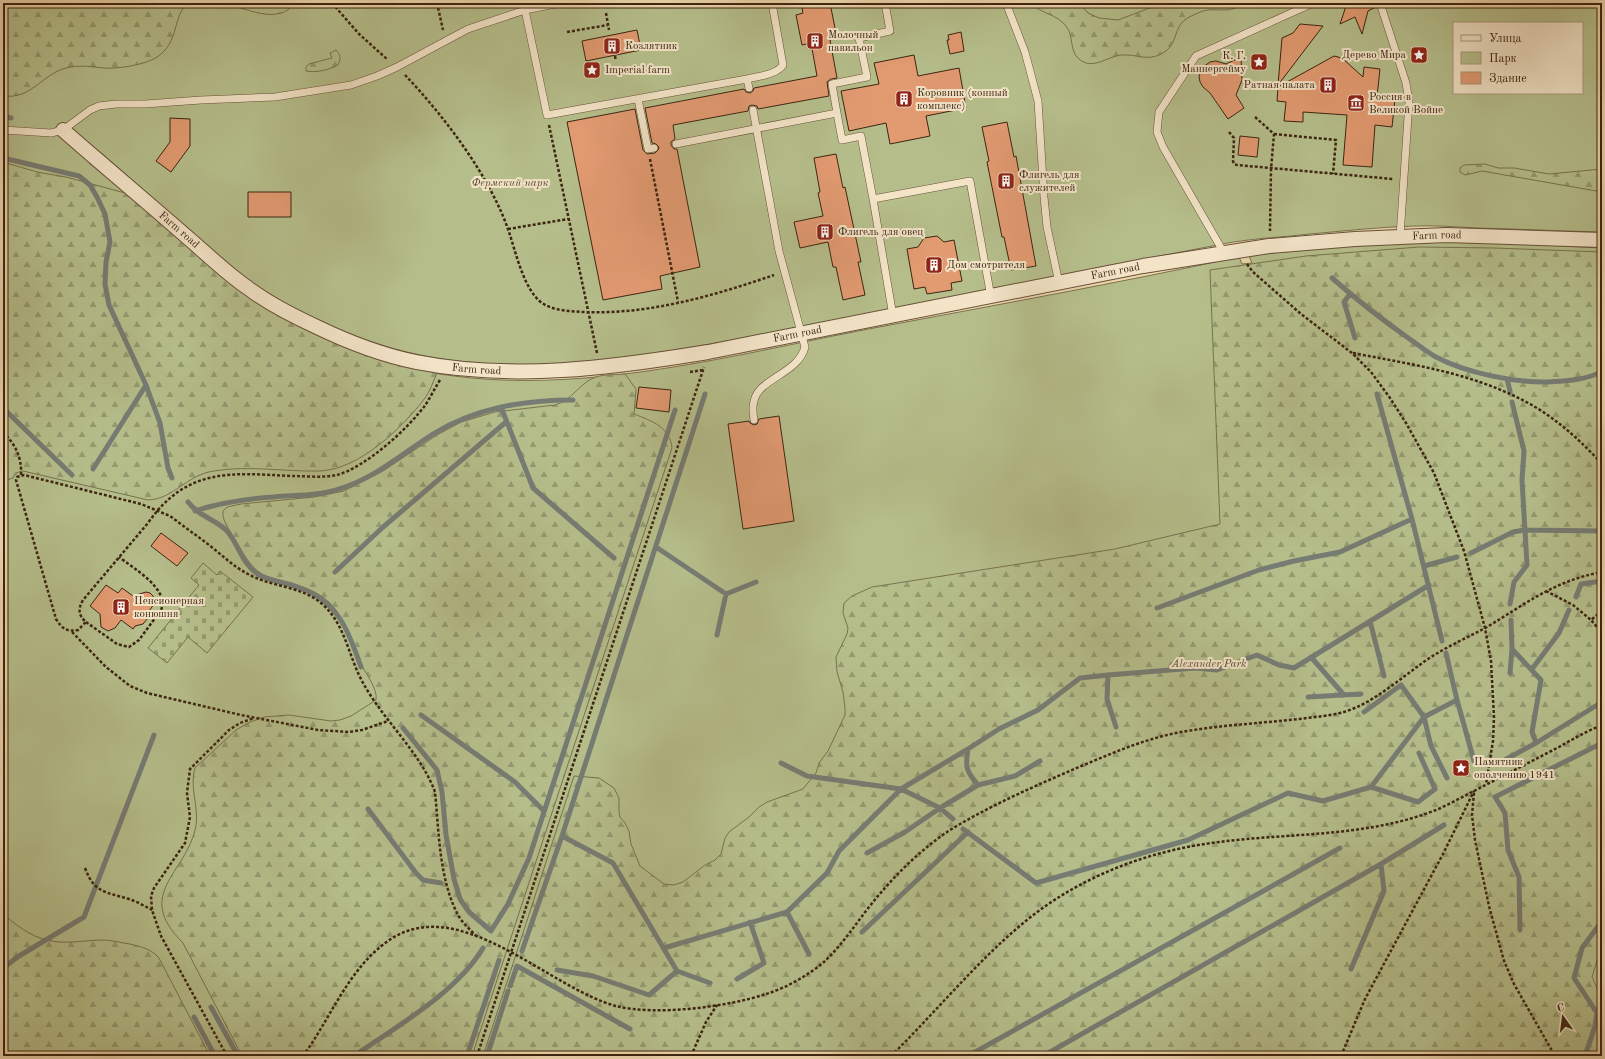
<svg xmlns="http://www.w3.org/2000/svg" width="1605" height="1059" font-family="'Old Standard TT',serif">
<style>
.green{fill:#b5be8b;stroke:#78724e;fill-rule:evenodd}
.forest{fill:url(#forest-firs);stroke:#78724e}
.cemetery{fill:url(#cemetery-stones);stroke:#78724e}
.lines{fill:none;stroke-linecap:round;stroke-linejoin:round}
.stream{stroke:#767c73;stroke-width:5}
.building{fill:#e29a71;stroke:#3c2511}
.service-casing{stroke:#685138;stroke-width:8}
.minor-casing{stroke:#685138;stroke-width:16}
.path{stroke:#3c2511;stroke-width:2.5;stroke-dasharray:3 2;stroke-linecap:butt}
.service{stroke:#f3e4c8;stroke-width:7}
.minor{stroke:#f3e4c8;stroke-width:14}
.labels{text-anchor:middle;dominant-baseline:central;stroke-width:4;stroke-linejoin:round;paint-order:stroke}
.poi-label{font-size:11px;fill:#3c2511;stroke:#f3e4c8;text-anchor:start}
.park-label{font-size:11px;font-style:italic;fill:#5a4b30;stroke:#f3e4c8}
.street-label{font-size:11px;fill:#3c2511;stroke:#f3e4c8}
</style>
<defs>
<pattern id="forest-firs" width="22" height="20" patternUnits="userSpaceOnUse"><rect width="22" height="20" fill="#b5be8b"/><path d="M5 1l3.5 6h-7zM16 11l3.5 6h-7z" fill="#949a70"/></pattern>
<pattern id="cemetery-stones" width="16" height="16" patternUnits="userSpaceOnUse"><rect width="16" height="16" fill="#b5be8b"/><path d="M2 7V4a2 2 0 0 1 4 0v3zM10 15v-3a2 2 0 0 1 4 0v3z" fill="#949a70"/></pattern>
</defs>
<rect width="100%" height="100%" fill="#ecd5ab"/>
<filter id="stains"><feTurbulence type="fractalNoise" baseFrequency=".005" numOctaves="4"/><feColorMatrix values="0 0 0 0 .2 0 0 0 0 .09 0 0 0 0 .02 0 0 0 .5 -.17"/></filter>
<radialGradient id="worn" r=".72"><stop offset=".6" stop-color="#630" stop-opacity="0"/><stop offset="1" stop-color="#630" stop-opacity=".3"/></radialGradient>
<path class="green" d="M3,3H1602V232C1560,231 1518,229 1477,228C1456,227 1435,225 1414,226C1379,227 1344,231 1310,234C1284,237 1259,238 1233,242C1098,267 964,296 830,321C690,347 535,387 395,349C341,334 290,309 245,278L100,152L89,163L276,314C318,338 365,359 413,369C565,402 725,356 874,328C996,305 1118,283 1239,257L1242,264L1252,263L1249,256C1301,249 1354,245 1407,243C1472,240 1537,245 1602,248V1056H3ZM1454,23H1582V93H1454Z"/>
<path class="forest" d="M3,3H188C172,16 180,42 157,57C145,65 118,69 104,68C93,67 82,65 71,67C43,71 33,100 3,96Z
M225,3H294C280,26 244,8 225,3Z
M1031,3H1079L1088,13L1099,18L1118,20L1163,3H1243C1229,15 1218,7 1203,11C1198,13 1190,16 1186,19C1174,27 1177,43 1166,51C1149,63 1139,54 1122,55C1107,56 1093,71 1079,59C1069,51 1074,35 1066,26C1057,14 1041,14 1031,3Z
M336,50C341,55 341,59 338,65C329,70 316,73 306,71V67L309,64L332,58L330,53Z
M3,162L37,172L66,177L125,193L276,314C326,342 380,363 437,373C433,382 430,391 425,398C402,428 360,469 320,471C285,472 249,465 214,471C186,475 174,499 148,500L23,471C18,472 15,473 13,478L3,481Z
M1485,164L1498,168H1514L1549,174L1602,169V192L1482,171L1465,175L1460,172V168L1464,165Z
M1419,247L1494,248L1602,252V944L1592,977L1602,999V1037L1598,1056H483L574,776L599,778L614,788L619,798V813L620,817L625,823L629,831L631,844L640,866L664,884L674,885L683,882L705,865L715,860L721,854L725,838L729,832L749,817L759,807L767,802L803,789L816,773L819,763L828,751L845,715V708L843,692L837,672L836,657L847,634L848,628L843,613L844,603L852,596L872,587L1115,549L1220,524L1210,270L1306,256Z
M625,374L636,389L634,414C652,421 670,427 672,448L472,1056H242L183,943C133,893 186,875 196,826C199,806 189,787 195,768L236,730L248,723L264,717L289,715L331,721L340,720L351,716L376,700C378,689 366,674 361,664C352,643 346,619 329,602C317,591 300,585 285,582C277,580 269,578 262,574C249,566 242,551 234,538C229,528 222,522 223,511L227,507L241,504L314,497L344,491L383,471L437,435L461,422L495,412L555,405C573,400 580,382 596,377C605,374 616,375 625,374Z
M3,914C16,925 30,936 47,940C66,945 84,940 103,940C112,940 121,943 130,944C142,947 151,949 159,958L210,1056H3Z"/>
<path class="cemetery" d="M203,563L217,575L220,571L253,597L207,653L188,637L167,663L148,648L199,585L191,578Z"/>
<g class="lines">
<path class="stream" d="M3,116L11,118
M3,158L79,176L90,185L97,197L105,214L110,242L106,262L105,284L109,305L146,385L160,423L168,468L172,478
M1332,278C1357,300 1384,321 1411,340C1420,346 1428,353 1436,357C1466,373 1516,383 1549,382C1565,381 1588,380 1602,371
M1350,294L1344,302L1355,338
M1507,379L1510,391
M1377,394L1412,519L1442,641
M501,407L533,488L614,558
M3,408L72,475
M93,469L146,385
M188,502C200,517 212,518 225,529C238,541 241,564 259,575C271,581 288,583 300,588C338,601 349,632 361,667
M195,511C219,503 247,499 273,497C295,495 318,496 339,489C374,479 403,453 433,434C476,408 523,400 573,400
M656,547L726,594L756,582
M1471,553L1513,532L1524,530L1602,531
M1424,566L1457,557
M335,572L382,528L506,422
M1576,597L1581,584L1602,581
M1510,604L1514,582L1527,565L1522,480L1524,451L1512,402
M1157,608L1259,570L1294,561L1340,552L1412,519
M1370,621L1384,676
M717,635L726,594
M1512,649L1541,680L1532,732L1536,743
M1446,653L1457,700L1474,761
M1311,657L1344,695
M1532,669L1559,633L1569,610
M1510,673L1512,649L1511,620
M1108,675L1107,699L1116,727
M1308,697L1361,694
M1364,712L1401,685L1424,717L1431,746L1447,778
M421,715L515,782L544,811
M403,728L437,770L442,792L446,835L454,879L460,899L469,912L491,931L508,904L529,858L675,410
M968,749C965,767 966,771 978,785
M1501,762L1536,743L1602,702
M781,763L807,776L901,789L940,808L953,819
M1371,787L1424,717L1457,700
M368,809L416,873L423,880L441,883
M963,829L1036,883L1188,840L1288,793L1323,801L1371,787L1418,802L1435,789L1419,753
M867,853L905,832L940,808L978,785L1015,776L1040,761
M787,912L809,954
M1520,930L1519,877L1508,850L1505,813L1495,797L1602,743
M862,932L968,832
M664,948L787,912L827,873L839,851L901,789L968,749L999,729L1038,710L1080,678L1108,675L1195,668L1217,670L1257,655L1279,665L1294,668L1429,585
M522,951L562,836L705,394
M3,968L19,956L84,917L154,735
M1351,969L1384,891L1381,864
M557,970L593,976L649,995L677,971L613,863L562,836
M677,971L710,983
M737,979L764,963L750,922
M510,986L517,966L630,1029
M211,1007L238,1056
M194,1017L215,1056
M354,1056C396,1027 457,992 483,948
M467,1056L499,960
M487,1056L508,991
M968,1056L1340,848
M1043,1056L1381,864L1444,825
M1585,1056L1595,1026L1597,1013L1574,978L1582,948L1602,921"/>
</g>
<path class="building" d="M801,3H830L837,38L830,40L837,78L831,79L827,82L829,96L758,109L757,106L752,105L749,106L748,111L673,125L675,139L671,142V145L674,149H677L700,267L660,276L662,289L603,300L567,122L635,109L643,150L647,154L655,153L658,150L659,147L656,144L652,143L645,108L744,89L746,92L750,93L753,91L754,88L817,76L811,43L802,45L796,15L803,13Z
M1347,3H1375L1376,7L1368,11L1362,34L1355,17L1340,24Z
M1300,24L1323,26L1278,85L1282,38L1293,33Z
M637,30L641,50L586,61L582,41Z
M961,32L964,51L950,54L947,40H949L948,35Z
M914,55L918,76L959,68L966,108L926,116L930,136L890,144L886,123L849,131L841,91L879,84L874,63Z
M1334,56L1342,58L1363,77L1364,67L1380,69L1377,97L1395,99L1392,127L1375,125L1372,167L1343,165L1347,115L1303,112V122L1284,121L1286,102L1277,101L1278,87Z
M1241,57L1242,80L1236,95L1244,108L1228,119L1210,93L1203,87L1200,82L1199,76L1203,67L1210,62L1216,61L1226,64Z
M170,118L190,119V146L171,172L156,161L170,142Z
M1007,122L1014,157L1016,156L1036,266L1011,270L1004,237H1002L987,162L989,161L982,127Z
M1240,136L1259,138L1257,157L1238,155Z
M836,154L843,188L845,187L861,262H858L865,295L843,300L836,267H833L828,242L800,248L794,222L823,216L818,193L820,192L814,158Z
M248,192H291V217H248Z
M937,236L944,242L954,240L962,281L951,283L952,290L927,294L925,287L914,289L907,249L918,247L924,238Z
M639,387L671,390L669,412L636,408Z
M779,416L794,521L743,529L728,424L749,421L750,423L754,425L757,424L759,419Z
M161,533L188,553L177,566L151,546Z
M106,585L118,593L122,588L133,596L146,592L150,593L153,596L155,600L154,604L147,614L148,618L143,624L135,626L133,629L121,620L115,628L108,631L101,627L100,614L90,606Z"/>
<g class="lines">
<defs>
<path id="service" d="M1006,3L1025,52L1038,101L1044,197L1047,227L1059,283
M1380,3L1406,83L1409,102L1400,236
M525,10L547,115L747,79C759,76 776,75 783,65L772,3
M747,79L749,88
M638,99L648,149L654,148
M753,110L779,251L805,347C798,374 759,378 754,401C752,407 753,414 754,420
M837,113L832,84L867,77L859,38L890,31L885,3
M3,130L51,133L63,130L90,110L99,106L116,104H145L201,100L275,97L351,85L377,76L397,67L468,29L525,10L560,3
M676,144L837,113L842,140L861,136L873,199
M1224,253L1163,147L1157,132L1159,112L1196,56L1313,3
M893,316L873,199L970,181L991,297"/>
<g id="minor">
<path id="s1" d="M63,130C104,166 146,201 187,237C207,254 226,273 248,288C269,304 293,316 317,327C348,342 382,355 416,362C513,381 611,368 708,352L1143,266L1269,246L1355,239L1446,235L1602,240"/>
</g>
</defs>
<use href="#service" class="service-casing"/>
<use href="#minor" class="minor-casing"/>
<path class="path" d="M332,3L359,34L388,60
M437,3L443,30
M606,13L609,30
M567,32L608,25
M615,56L616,61
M405,75C445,117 491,178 509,232C516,253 524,290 542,303C554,311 569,311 583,312C648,315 713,296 774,275
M1255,117L1274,134L1271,169L1270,231
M549,125L597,353
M1229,132L1234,138L1233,161L1234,164L1237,165L1393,179
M1274,134L1336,140L1333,174
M650,159L678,302
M508,229L568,219
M1247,264L1253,272L1301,314L1352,353L1371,372L1390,398L1406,423L1434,473L1464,551L1485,628L1491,661L1494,717L1493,741L1486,784
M1353,353C1414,365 1474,373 1530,404C1557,419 1581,441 1602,464
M690,372L703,370
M440,380C435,388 431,396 426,404C409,428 366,467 337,475C322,478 306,476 292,476C231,473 187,467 148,523L83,600C78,609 78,615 86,622L78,630C67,632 62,629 56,619L16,480L17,477L24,475L141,504L170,516C183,526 196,535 209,545C222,555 234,567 248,574C271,587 301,586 321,603C345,623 348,655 362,681C382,719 421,753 435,792C439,832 439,877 457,913C461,922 470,929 477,937
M3,432C15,444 22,457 21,475
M1546,591L1573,605L1591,620
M1602,611L1591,620L1602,633
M86,622L117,644L129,647L139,640L161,610C170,589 133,568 119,557
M72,632L106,667L130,686L147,693L241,715L318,730L349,732L362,730L388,721
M1474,793L1472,815L1475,840L1489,906L1504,961L1514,984L1555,1056
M85,868C94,893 106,892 129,899C137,902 145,906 152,910
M227,1056L161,936L152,910L151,896L154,888L185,843L190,817L187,793L190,769L229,730L240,723L254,718
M303,1056C331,1018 348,969 388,941C459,891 548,988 616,1006C656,1016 727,1007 766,994C786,988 809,975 825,961C845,942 860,917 878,896C899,871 923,848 950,830C991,805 1035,786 1079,767C1115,752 1149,737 1187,731C1224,725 1262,723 1299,719C1314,717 1330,716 1344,712C1373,703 1397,681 1421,664C1441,649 1465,639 1487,627C1527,603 1554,581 1602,572
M477,1056L704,367
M691,1056L706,1022L717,1005
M891,1056C938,1010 981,956 1032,916C1086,874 1152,850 1219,842C1289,833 1361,837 1428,813C1443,808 1458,799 1472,792C1501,777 1530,762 1559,747C1573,739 1587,731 1602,725
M1341,1056L1365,999L1443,854L1474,791"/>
<use href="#service" class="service"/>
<use href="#minor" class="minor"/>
</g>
<defs>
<symbol id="building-square" viewBox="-11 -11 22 22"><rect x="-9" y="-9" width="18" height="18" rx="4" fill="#8f2418" stroke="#f3e4c8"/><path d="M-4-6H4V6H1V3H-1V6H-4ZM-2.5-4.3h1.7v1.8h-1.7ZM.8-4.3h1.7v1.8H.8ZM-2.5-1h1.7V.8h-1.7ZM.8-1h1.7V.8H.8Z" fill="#fff"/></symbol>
<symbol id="sight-square" viewBox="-11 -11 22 22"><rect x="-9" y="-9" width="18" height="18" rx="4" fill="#8f2418" stroke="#f3e4c8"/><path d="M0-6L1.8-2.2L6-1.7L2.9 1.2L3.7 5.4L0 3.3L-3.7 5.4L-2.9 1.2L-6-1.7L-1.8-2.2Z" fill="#fff"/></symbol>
<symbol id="museum-square" viewBox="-11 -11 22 22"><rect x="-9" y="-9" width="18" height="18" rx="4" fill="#8f2418" stroke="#f3e4c8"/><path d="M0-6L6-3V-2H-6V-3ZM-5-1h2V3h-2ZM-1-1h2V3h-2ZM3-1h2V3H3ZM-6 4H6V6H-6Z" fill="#fff"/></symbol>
</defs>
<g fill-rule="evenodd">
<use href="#building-square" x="805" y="31" width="20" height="20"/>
<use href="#building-square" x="602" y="36" width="20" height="20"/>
<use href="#sight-square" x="1409" y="45" width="20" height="20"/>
<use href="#sight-square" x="1249" y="52" width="20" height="20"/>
<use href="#sight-square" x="582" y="60" width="20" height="20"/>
<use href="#building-square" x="1318" y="75" width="20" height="20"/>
<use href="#building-square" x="894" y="89" width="20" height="20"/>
<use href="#museum-square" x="1346" y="93" width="20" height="20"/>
<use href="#building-square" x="996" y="171" width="20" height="20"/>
<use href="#building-square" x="815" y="222" width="20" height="20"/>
<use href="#building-square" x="924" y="255" width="20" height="20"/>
<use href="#building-square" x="111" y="597" width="20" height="20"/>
<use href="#sight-square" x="1451" y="758" width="20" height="20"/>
</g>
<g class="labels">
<g class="poi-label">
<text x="828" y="35">Молочный<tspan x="828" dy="13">павильон</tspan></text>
<text x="625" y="46">Козлятник</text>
<text x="1406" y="55" text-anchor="end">Дерево Мира</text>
<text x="1246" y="56" text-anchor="end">К. Г.<tspan x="1246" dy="13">Маннергейму</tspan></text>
<text x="605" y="70">Imperial farm</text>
<text x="1315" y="85" text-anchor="end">Ратная палата</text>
<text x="917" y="93">Коровник (конный<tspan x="917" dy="13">комплекс)</tspan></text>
<text x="1369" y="97">Россия в<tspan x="1369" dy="13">Великой Войне</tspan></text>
<text x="1019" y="175">Флигель для<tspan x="1019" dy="13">служителей</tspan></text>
<text x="838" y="232">Флигель для овец</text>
<text x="947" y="265">Дом смотрителя</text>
<text x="134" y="601">Пенсионерная<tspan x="134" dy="13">конюшня</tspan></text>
<text x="1474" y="762">Памятник<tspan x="1474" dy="13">ополчению 1941</tspan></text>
</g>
<g class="park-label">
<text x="510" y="183">Фермский парк</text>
<text x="1209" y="664">Alexander Park</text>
</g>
<g class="street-label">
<text stroke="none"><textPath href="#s1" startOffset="153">Farm road</textPath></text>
<text stroke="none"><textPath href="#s1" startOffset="1461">Farm road</textPath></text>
<text stroke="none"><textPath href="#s1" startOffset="1137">Farm road</textPath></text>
<text stroke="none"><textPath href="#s1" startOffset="813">Farm road</textPath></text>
<text stroke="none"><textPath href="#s1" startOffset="489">Farm road</textPath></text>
</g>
</g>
<rect width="1605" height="1059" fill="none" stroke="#ecd5ab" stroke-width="16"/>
<rect x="4" y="4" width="1597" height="1051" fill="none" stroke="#3c2511" stroke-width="2"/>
<rect x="8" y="8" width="1589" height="1043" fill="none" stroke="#3c2511"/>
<rect x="1453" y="22" width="130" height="72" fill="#f3e4c8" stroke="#aa987f"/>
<rect x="1461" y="35" width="20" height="6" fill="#f3e4c8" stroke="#aa987f"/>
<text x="1489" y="42" font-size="12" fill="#3c2511">Улица</text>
<rect x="1461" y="52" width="20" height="12" fill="#b5be8b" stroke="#aa987f"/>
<text x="1489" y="62" font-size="12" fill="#3c2511">Парк</text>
<rect x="1461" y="72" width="20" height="12" fill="#e29a71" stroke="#aa987f"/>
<text x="1489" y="82" font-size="12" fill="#3c2511">Здание</text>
<g transform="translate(1563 1017) rotate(346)" stroke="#f3e4c8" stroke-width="3" paint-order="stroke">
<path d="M0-3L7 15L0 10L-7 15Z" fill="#3c2511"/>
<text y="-6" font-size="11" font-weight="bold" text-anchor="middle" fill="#3c2511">С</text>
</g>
<rect width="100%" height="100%" filter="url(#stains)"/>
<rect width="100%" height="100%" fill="url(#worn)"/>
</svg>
